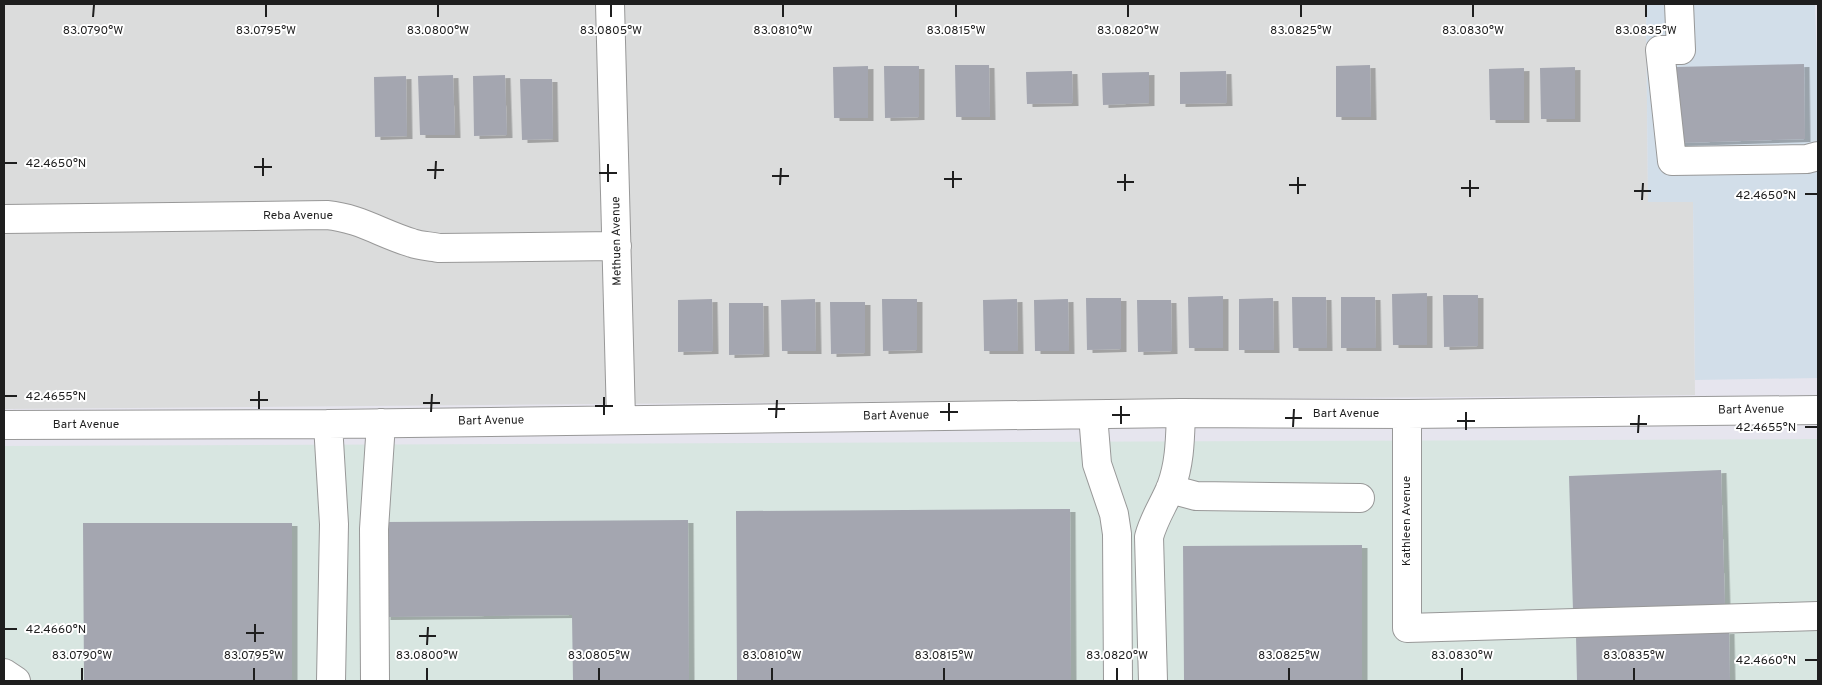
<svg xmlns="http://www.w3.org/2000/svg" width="1822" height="685" font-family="Overpass,sans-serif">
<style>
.residential{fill:#dbdcdc}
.commercial{fill:#d2dee9}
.industrial{fill:#d8e6e1}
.building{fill:#a4a6b0;filter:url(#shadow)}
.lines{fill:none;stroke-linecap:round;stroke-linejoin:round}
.minor-casing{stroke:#989898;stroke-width:30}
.minor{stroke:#fff;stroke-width:28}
.ticks{fill:none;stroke:#1e1e1e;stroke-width:2}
.labels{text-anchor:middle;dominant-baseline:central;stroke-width:4;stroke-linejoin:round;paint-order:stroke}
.street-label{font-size:12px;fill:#1e1e1e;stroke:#fff}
.ticks-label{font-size:12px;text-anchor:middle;fill:#1e1e1e;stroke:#fff;stroke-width:4;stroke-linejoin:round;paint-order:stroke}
</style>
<defs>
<filter id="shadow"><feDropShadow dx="5.5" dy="3" stdDeviation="0" flood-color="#0004"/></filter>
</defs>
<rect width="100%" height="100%" fill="#e6e5ee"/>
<path class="residential" d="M4,4H1646L1648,202H1693L1695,395L4,409Z"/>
<path class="commercial" d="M1646,4H1815L1818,95V378L1695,380L1693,202H1648Z"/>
<path class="industrial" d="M1818,439V681H4V446Z"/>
<path class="building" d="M1804,64L1805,139L1679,143L1675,67Z
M955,65H989L990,117H956Z
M1370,65L1371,117H1336V66Z
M868,66V118H834L833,67Z
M884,66H919V117L885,118Z
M1575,67V119H1541L1540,68Z
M1524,68V120H1490L1489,69Z
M1072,71L1073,103L1027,104L1026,72Z
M1226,71L1227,103L1180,104V72Z
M1149,72V103L1103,105L1102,73Z
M453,75L455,135H420L418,76Z
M505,75L507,135L474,136L473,76Z
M406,76L407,136L375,137L374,77Z
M520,79H552L553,139L522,140Z
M1427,293V345H1393L1392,294Z
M1443,295H1478V346L1444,347Z
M1223,296V348H1189L1188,297Z
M1292,297H1326L1327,348H1293Z
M1341,297H1375L1376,348H1341Z
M1086,298H1121V349L1087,350Z
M1273,298L1274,350H1239V299Z
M712,299L713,351L678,352V300Z
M815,299L816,351H782L781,300Z
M882,299H917V350L883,351Z
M1017,299L1018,351H984L983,300Z
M1068,299L1069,351H1035L1034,300Z
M1137,300H1171L1172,351L1138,352Z
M830,302H865V353L831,354Z
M729,303H763L764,354L729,355Z
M1721,470L1725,606L1573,611L1569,476Z
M1070,509L1071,681H737L736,511Z
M688,520L689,681H573L572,615L385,617L384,522Z
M83,523H292V681H84Z
M1362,545V681H1184L1183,546Z
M1729,631L1730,681H1577L1576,636Z"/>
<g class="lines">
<defs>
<path id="minor" d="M610,4L621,419
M1679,4L1681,50H1660L1672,161L1807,159L1818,156
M4,219L327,215C359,218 382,234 412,243C420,246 430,246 439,248L617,246
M1407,414V628L1818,616
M1093,415L1097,464L1114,514L1117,534L1118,681
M328,424L334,524L331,681
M4,425L328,424L1181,413L1407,414L1818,410
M1170,489L1196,496L1360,498
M4,673L16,681
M375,681L374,529L381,423
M1153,681L1149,537C1154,518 1164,504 1171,487C1180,463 1180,439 1181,413"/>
</defs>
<use href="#minor" class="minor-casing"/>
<use href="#minor" class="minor"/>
</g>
<path class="ticks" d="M93,17L94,5M266,17V5M438,17V5M611,17V5M783,17V5M956,17V5M1128,17V5M1301,17V5M1473,17V5M1646,17V5M5,163H17M254,167H272M427,170H444M599,173H617M263,176V158M772,176H789M435,179L436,161M944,179H962M608,182V164M1117,182H1134M780,185L781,168M1289,185H1306M953,188V171M1461,188H1479M1125,191V174M1634,191H1651M1298,194V177M1805,194H1817M1470,197V180M1642,200L1643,183M5,396H17M250,400H268M423,403H440M595,406H613M259,409V391M768,409H785M431,412L432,394M940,412H958M604,415V397M1112,415H1130M776,418L777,400M1285,418H1302M949,421V403M1457,421H1475M1121,424V406M1630,424H1647M1293,427L1294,409M1805,427H1817M1466,430V412M1638,433L1639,415M5,629H17M246,633H264M419,636H436M255,642V624M427,645L428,627M1805,660H1817M82,680V668M254,680V668M427,680V668M599,680V668M772,680V668M944,680V668M1117,680V668M1289,680V668M1462,680V668M1634,680V668"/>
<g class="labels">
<g class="street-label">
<text x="298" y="216">Reba Avenue</text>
<text transform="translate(617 241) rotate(-91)">Methuen Avenue</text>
<text transform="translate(1751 410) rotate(-1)">Bart Avenue</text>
<text x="1346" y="414">Bart Avenue</text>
<text transform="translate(896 416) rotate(-1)">Bart Avenue</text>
<text transform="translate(491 421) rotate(-1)">Bart Avenue</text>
<text x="86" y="425">Bart Avenue</text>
<text transform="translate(1407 521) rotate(-90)">Kathleen Avenue</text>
</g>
</g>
<g class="ticks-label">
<text x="93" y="34">83.0790°W</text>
<text x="266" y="34">83.0795°W</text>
<text x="438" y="34">83.0800°W</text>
<text x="611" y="34">83.0805°W</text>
<text x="783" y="34">83.0810°W</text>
<text x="956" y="34">83.0815°W</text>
<text x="1128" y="34">83.0820°W</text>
<text x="1301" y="34">83.0825°W</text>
<text x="1473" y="34">83.0830°W</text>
<text x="1646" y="34">83.0835°W</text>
<text x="56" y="167">42.4650°N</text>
<text x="1766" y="199">42.4650°N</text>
<text x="56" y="400">42.4655°N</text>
<text x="1766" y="431">42.4655°N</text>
<text x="56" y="633">42.4660°N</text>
<text x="82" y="659">83.0790°W</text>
<text x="254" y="659">83.0795°W</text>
<text x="427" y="659">83.0800°W</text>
<text x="599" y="659">83.0805°W</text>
<text x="772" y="659">83.0810°W</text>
<text x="944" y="659">83.0815°W</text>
<text x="1117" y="659">83.0820°W</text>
<text x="1289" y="659">83.0825°W</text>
<text x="1462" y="659">83.0830°W</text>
<text x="1634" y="659">83.0835°W</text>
<text x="1766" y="664">42.4660°N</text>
</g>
<rect width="1822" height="685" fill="none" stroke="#1e1e1e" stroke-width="10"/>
</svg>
